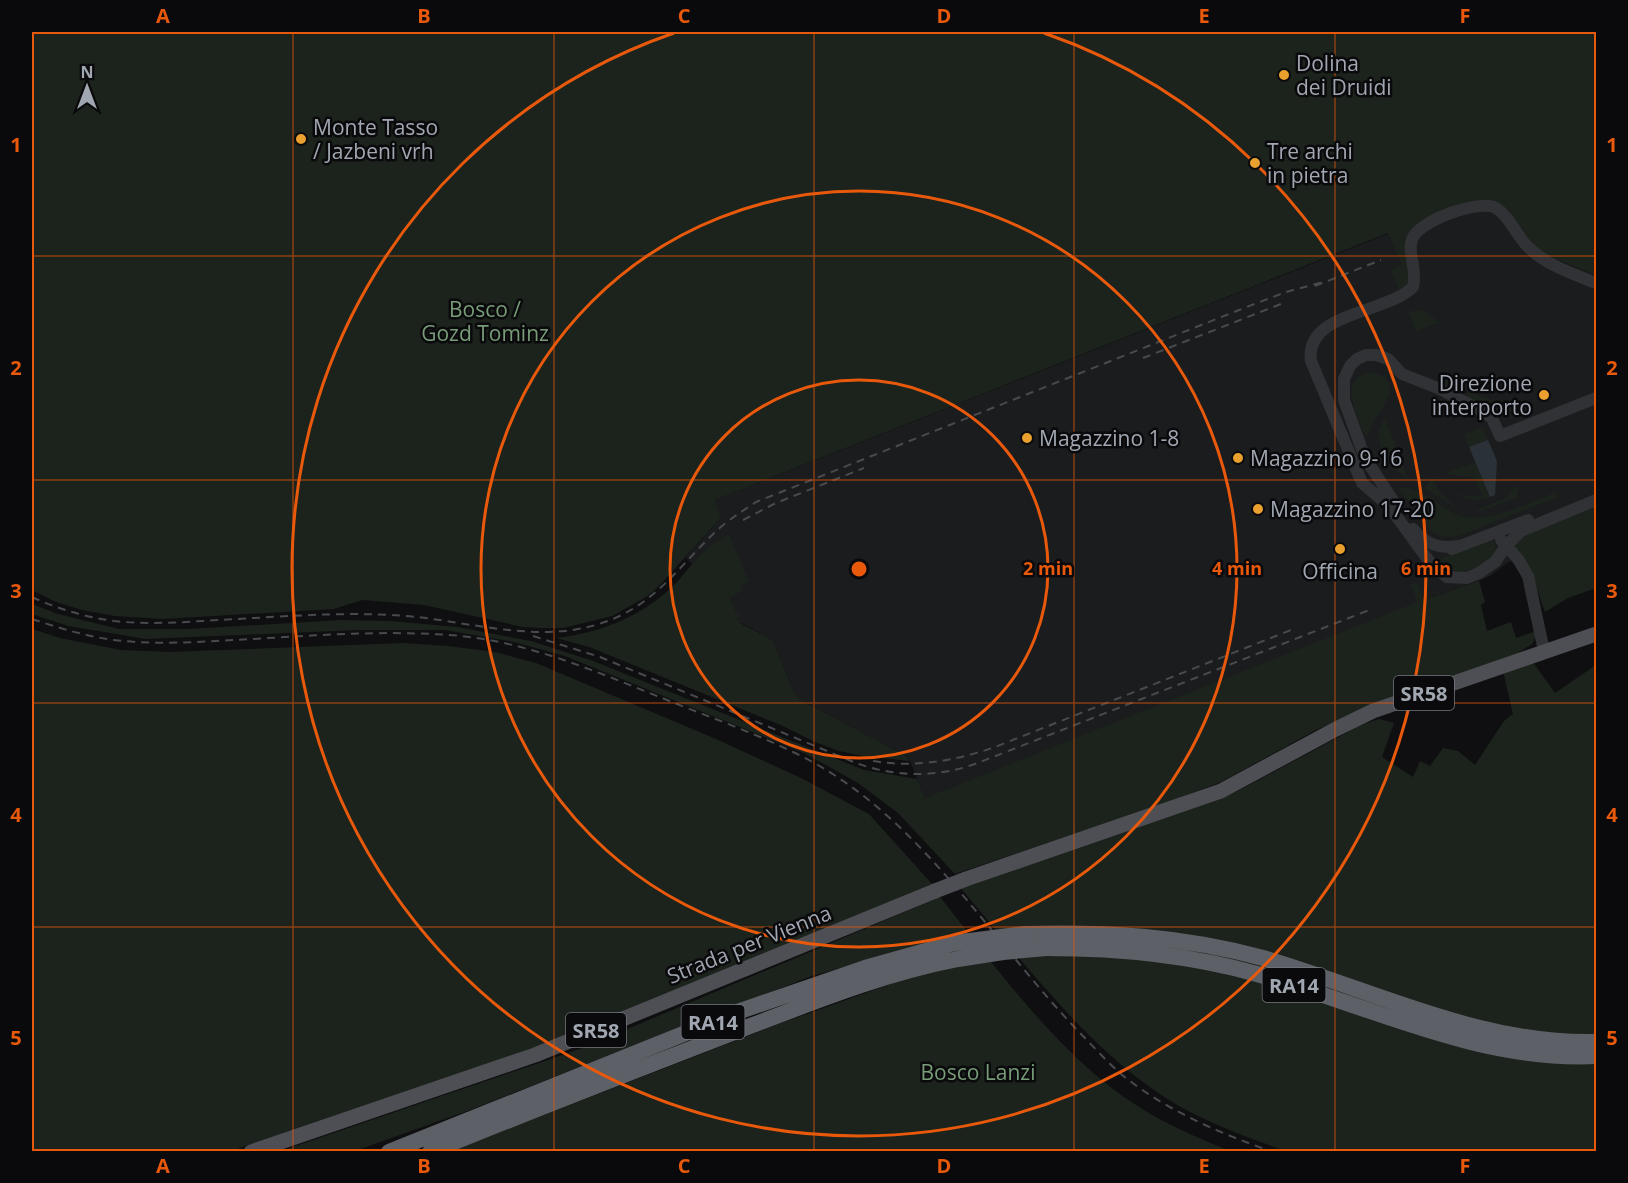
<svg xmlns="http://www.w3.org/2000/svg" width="1628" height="1183" font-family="'Open Sans',sans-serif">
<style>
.built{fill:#1b1c1e}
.green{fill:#1c231c}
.water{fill:#2a3238}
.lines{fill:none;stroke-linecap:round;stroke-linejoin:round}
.minor{stroke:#313235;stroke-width:12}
.major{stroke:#4d4f54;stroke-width:15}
.highway{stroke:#5d6066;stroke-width:16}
.rail{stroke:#484a4e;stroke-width:2;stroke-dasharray:8 6;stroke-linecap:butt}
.major-bridge{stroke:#4d4f54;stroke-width:15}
.highway-bridge{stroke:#5d6066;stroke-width:16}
.grid{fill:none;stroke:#e8590c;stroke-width:1.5;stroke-opacity:0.55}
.ring{fill:none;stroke:#e8590c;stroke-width:3}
.poi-dot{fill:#eaa02e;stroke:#0a0a0c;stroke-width:2}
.labels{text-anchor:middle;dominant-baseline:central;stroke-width:5;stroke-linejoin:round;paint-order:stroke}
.shield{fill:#0a0a0c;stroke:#747880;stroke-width:1.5}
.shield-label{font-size:20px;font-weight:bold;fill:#a1a7b1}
.poi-label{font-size:21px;fill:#a1a7b1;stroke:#0a0a0c;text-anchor:start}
.park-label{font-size:21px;fill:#789c78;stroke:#0a0a0c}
.street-label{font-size:21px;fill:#a1a7b1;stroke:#0a0a0c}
.centre{fill:#e8590c;stroke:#0a0a0c;stroke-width:3}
.ring-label{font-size:18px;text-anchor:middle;font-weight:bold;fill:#e8590c;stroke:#0a0a0c;stroke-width:5;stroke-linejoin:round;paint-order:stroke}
.neatline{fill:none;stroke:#e8590c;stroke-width:2}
.grid-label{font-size:20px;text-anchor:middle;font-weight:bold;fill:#e8590c}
</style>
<rect width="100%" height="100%" fill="#0f0f11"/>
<path class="built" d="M1496,191L1526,239L1557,260L1596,275V508L1517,566L1510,561L1490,576L1479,581L1424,600L925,799L910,761L905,755L801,700L794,692L773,640L738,621L686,557L721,518L715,500Z"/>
<path class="green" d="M32,32H1596V275L1545,255L1526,239L1508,210L1497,205L1417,227L1410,278L1407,286L1400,291L1390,270L1402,265L1388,233L715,500L721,518L658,587L648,596L612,616L563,628H541L523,627L424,605L362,600L334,609L163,619L115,616L82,610L56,602L32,590Z
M1418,310L1427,312L1439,323L1416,331L1408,312Z
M1372,372L1385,377C1401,398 1371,413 1369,435L1365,436C1357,415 1336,379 1372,372Z
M1459,374L1471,389L1450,380L1446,385L1441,382Z
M1472,391C1485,400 1499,403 1514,399L1518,412C1499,415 1483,404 1467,396L1469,392Z
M1385,418L1408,479C1389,467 1368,439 1385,418Z
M1482,428L1488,440L1469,447L1464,434Z
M1476,462L1490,497C1477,501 1468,501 1457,494L1483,497L1475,478L1449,474L1448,472Z
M1432,479L1441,493L1459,510L1424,488Z
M1518,484L1517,497L1482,511H1474L1506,498Z
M1402,487C1419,488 1436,503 1451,512C1480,529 1527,503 1556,492L1558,497L1464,534C1434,544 1424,526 1411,504C1407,499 1402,494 1398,489Z
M1596,504V588L1568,598L1545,612L1529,567L1517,552L1515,544L1522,535Z
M728,534H729L749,582L741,584L743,591L730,597L736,614L739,613L740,616L736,618L742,624L773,640L794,692L801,700L905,755L910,761L863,756L839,751L815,742L783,726L589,647L556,638C599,633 638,618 670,589C683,577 692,562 705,551C712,544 720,539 728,534Z
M1489,539L1493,540L1496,548C1488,570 1456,581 1439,562L1442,558Z
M1479,581L1485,602L1481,605L1487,631L1511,622L1516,638L1537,631L1533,643L1517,654L1375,706L1316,730L1221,782L1163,804L955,874L898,813L858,783L804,753L565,656L514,642L445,630H359L146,639L68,626L32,614V604L58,614L119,629H189L341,620L390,621L457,627L531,641L593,661L864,770L917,779L925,798L1417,602L1411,584L1417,582L1424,600Z
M32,629L60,638L121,650L170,652L403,643L448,646L495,652L536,663L716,739L801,778L869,814L932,884L578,1033L474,1071L231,1151L32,1152Z
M1532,661L1555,693L1596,665V1151L1289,1152C1251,1139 1213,1125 1179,1106C1091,1055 1024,962 959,886L1217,800L1242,789L1361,725L1379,719L1394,723L1382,757L1413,777L1420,761L1430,766L1443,748L1458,751L1475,765L1504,721L1513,714L1503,671Z
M940,897C995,966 1060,1057 1136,1105C1165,1124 1198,1138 1230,1151H451L776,1025L902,980L951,936L809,977L470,1110L355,1151L278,1152L580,1049Z"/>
<path class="water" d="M1488,440L1497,461L1495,495L1490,497L1469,447Z"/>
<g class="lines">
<path class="minor" d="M1596,283C1573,274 1546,265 1528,247C1516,235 1510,217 1496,208C1479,199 1422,220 1413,237C1406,251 1418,269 1413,287C1386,314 1304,312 1311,361L1362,483L1389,506L1426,557L1433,566L1447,577L1467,578L1479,573L1495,562L1506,546L1521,531L1596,500
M1396,505L1365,458L1344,400V379L1350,366L1357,359L1366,355H1376L1388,359L1402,374L1440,389L1484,412L1492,418L1500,436L1596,398
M1413,529C1426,545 1440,549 1459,546
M1501,540L1518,559L1528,576L1544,651
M1452,549L1528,520"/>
<path class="major" d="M966,879L1221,791L1336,729L1373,711L1596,634
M251,1152L535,1055L935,891"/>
<path class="highway" d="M1025,934C1109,932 1182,936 1263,958C1374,990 1479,1045 1596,1042
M1046,948C1118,948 1187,954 1257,974C1368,1005 1479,1062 1596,1056
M389,1152L743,1010L865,968L954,943
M430,1152C530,1111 631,1072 732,1033C806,1005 880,974 958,959"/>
<path class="rail" d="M1315,286L1381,260
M1143,358L1286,302
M743,520L776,503L864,468
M32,597C58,609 85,617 114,621C149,625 184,622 219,620C276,617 334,612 392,615C460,618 532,645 599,624C657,606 680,563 722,526C733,517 744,510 756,502L1239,310L1286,292L1323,282
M32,619C59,628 85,636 114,640C154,645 195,642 235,640C306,636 379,630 449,635C525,640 597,672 667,700C709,717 752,732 793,752C918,811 987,937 1081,1034C1094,1047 1107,1062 1121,1074C1165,1110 1219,1133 1273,1152
M533,636L600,657L856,763C895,777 936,778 975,764L1372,609
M873,761C915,768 955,761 995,747L1291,630"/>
<path class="major-bridge" d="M935,891L966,879"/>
<path class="highway-bridge" d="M954,943L1025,934
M958,959L1003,952L1046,948"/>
</g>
<path class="grid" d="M293,32V1152M554,32V1152M814,32V1152M1074,32V1152M1335,32V1152M32,256H1596M32,480H1596M32,703H1596M32,927H1596"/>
<g class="ring">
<circle cx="859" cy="569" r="189"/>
<circle cx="859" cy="569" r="378"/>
<path d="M1044 33A567 567 0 1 1 674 33"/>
</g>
<g class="poi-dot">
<circle cx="1284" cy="75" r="6"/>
<circle cx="301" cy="139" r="6"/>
<circle cx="1255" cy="163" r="6"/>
<circle cx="1544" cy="395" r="6"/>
<circle cx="1027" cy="438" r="6"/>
<circle cx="1238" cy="458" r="6"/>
<circle cx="1258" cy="509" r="6"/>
<circle cx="1340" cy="549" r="6"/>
</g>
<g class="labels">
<g class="shield">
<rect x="1394" y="676" width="60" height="34" rx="4.5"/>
<rect x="1262.5" y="968" width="63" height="34" rx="4.5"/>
<rect x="681.5" y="1005" width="63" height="34" rx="4.5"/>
<rect x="566" y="1013" width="60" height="34" rx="4.5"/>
</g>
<g class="shield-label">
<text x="1424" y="693">SR58</text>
<text x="1294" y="985">RA14</text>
<text x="713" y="1022">RA14</text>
<text x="596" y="1030">SR58</text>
</g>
<g class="poi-label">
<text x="1296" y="63">Dolina<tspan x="1296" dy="24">dei Druidi</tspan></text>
<text x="313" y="127">Monte Tasso<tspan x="313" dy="24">/ Jazbeni vrh</tspan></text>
<text x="1267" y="151">Tre archi<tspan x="1267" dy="24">in pietra</tspan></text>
<text x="1532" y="383" text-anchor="end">Direzione<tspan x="1532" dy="24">interporto</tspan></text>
<text x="1039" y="438">Magazzino 1-8</text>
<text x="1250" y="458">Magazzino 9-16</text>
<text x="1270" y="509">Magazzino 17-20</text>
<text x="1340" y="571" text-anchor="middle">Officina</text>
</g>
<g class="park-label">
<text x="485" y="309">Bosco /<tspan x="485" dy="24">Gozd Tominz</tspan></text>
<text x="978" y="1072">Bosco Lanzi</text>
</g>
<g class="street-label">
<text transform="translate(749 944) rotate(-22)">Strada per Vienna</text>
</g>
</g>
<circle cx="859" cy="569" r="9" class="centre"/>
<g class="ring-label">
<text x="1048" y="575">2 min</text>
<text x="1237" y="575">4 min</text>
<text x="1426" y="575">6 min</text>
</g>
<rect width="1628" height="1183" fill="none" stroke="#0a0a0c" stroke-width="66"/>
<g transform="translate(87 87)" stroke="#0a0a0c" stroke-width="4.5" paint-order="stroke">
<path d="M0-4.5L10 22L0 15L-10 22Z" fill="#a1a7b1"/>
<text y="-9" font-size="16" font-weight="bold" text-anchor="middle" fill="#a1a7b1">N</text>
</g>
<rect x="33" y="33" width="1562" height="1117" class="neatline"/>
<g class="grid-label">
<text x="163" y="23">A</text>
<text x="424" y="23">B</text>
<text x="684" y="23">C</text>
<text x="944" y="23">D</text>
<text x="1204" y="23">E</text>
<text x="1465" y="23">F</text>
<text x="16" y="152">1</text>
<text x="1612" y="152">1</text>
<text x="16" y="375">2</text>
<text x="1612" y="375">2</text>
<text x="16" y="598">3</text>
<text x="1612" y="598">3</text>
<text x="16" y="822">4</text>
<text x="1612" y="822">4</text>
<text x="16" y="1045">5</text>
<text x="1612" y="1045">5</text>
<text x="163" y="1173">A</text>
<text x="424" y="1173">B</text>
<text x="684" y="1173">C</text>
<text x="944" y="1173">D</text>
<text x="1204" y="1173">E</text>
<text x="1465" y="1173">F</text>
</g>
</svg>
